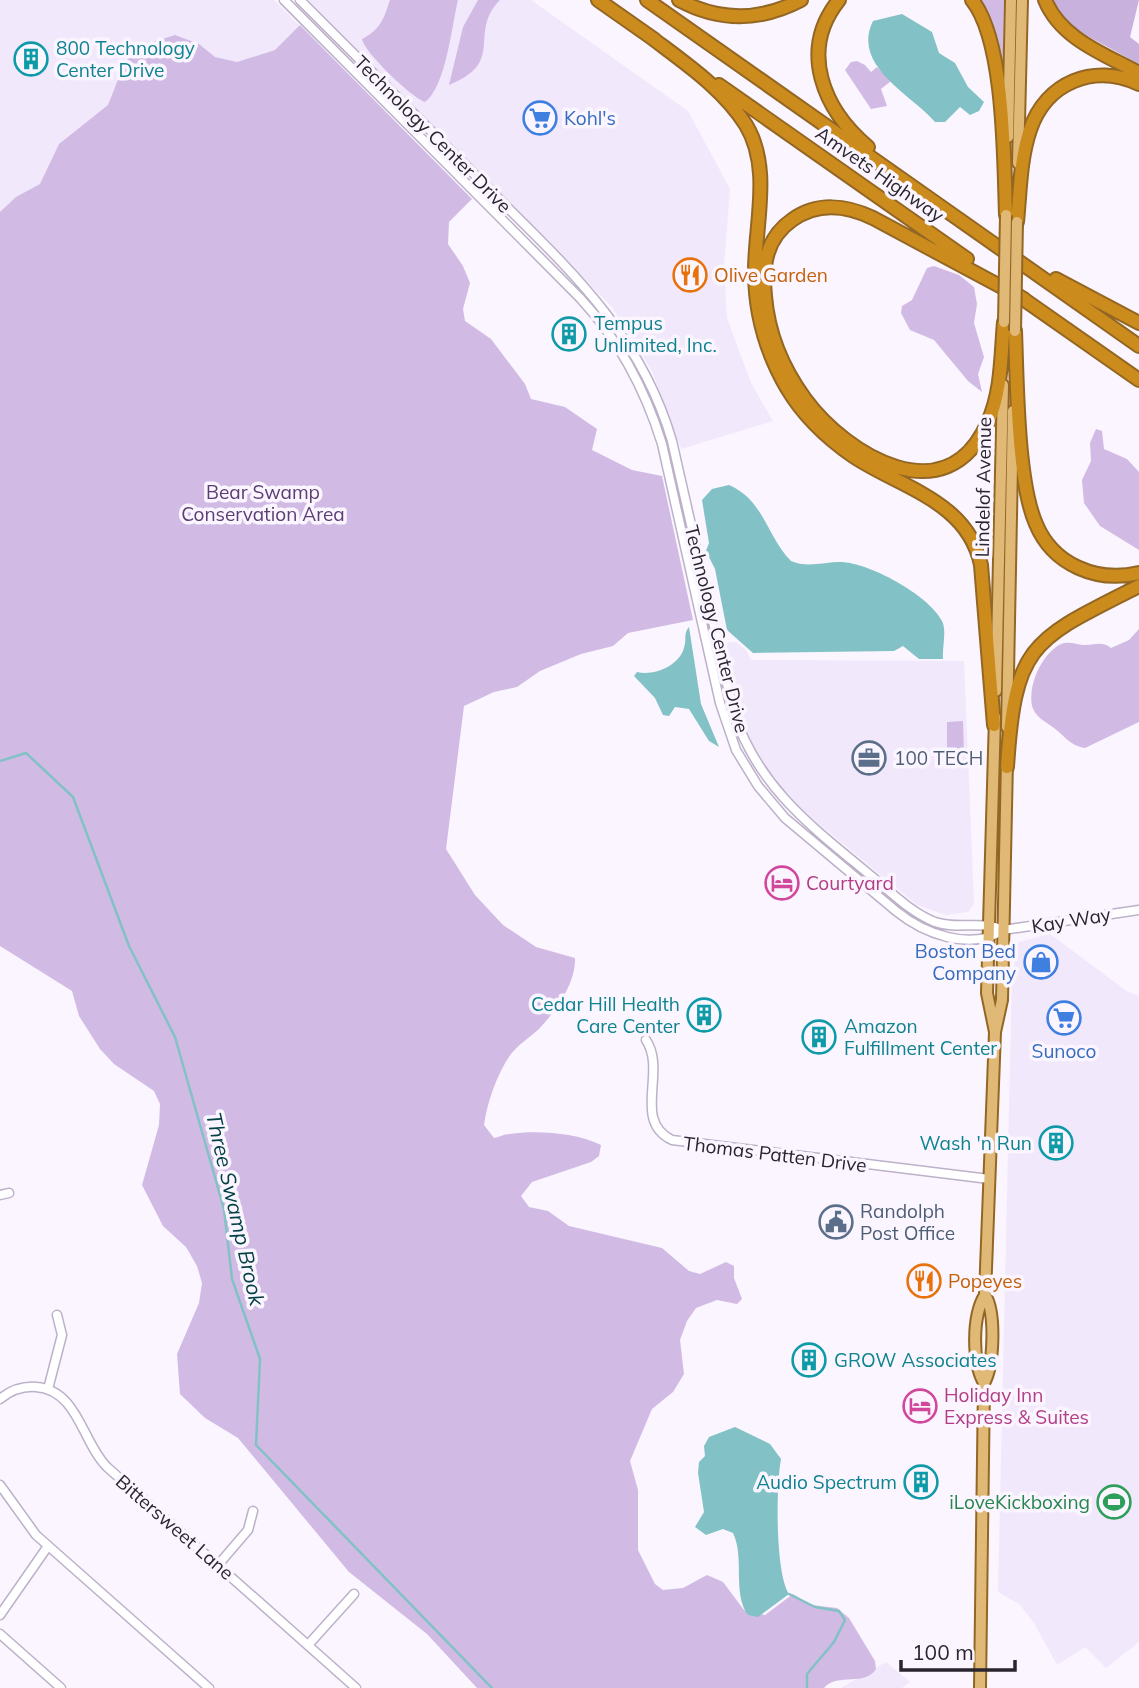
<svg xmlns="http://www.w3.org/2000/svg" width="1139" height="1688" font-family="Mulish,sans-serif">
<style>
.built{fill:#f1e8fb}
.green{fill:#d1bbe5}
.forest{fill:#c8b2dd}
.water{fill:#82c1c5}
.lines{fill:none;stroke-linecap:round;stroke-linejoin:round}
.stream{stroke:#82c1c5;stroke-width:2.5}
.minor-casing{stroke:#bdb1c9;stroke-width:11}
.major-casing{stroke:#936723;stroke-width:14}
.highway-casing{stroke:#936723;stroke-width:16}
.minor{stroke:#fff;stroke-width:8}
.major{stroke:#e0b977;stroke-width:10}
.highway{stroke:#cc8b1d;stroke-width:12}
.major-bridge-casing{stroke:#936723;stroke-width:14;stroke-linecap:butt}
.major-bridge{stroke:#e0b977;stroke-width:10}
.labels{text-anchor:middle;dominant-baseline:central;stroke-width:7;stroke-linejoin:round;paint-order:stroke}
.culture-label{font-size:19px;fill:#0d838f;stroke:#faf5ff;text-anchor:start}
.shop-label{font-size:19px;fill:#366cbe;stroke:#faf5ff;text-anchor:start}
.street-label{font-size:19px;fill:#29242d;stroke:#faf5ff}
.food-label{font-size:19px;fill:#c56008;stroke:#faf5ff;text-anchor:start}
.park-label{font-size:19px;fill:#5b3c73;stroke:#faf5ff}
.service-label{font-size:19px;fill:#4e5e75;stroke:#faf5ff;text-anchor:start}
.hotel-label{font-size:19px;fill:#b23c85;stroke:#faf5ff;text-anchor:start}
.leisure-label{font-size:19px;fill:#27864d;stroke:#faf5ff;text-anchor:end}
.water-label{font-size:21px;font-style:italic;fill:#024044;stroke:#faf5ff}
</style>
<rect width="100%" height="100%" fill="#faf5ff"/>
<path class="built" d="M0,0H274L321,47L0,272Z
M308,0H531L688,111L730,189L724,266L727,318L751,383L773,421L681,449L652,371L612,307Z
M736,642L746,650L751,660L964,661L974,904L968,912L946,915L917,905L802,810L775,782L754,749L740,714L723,643Z
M1050,934L1128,992L1139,996V1642L1106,1668L1085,1647L1057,1665L1034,1623L1019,1604L998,1592L1012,976L1019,942Z
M886,1662L910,1682L902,1688H841Z"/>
<path class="green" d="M390,0H458C452,24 446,87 425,102C411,97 364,52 362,39C381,29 383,20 390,0Z
M478,0H500C467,33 507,62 449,85L463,27Z
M979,0H1004L1003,85L996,39Z
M300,25L472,199L449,222L448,244L463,266L470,283L463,309L465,321L491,339L525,384L531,399L565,407L597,429L592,450L632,470L662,476L693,620L628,633L613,646L581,654L540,671L517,687L494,692L464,706L446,849L475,895L503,925L536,947L575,958C576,983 556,1011 539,1029C529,1038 519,1044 511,1054C497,1073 487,1103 484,1125L494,1138C500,1137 504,1134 510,1134C537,1130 577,1133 601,1145L599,1156L591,1162L532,1182L521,1196L529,1207L548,1211L569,1226L662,1248L689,1271L700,1274L726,1262L734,1266V1278L742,1299L737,1304L717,1300L696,1308L687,1321L680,1340L684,1374L673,1392L652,1409L630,1461L638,1490V1550L655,1584L663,1590L683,1588L707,1575L723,1582L744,1610L765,1615L793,1594L811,1605L837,1608L849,1618L875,1661L876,1669C865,1687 838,1672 824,1688H477L427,1634L349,1572L238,1438L205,1418L180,1394L177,1354L199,1303L202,1283L197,1266L186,1247L163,1226L142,1185L159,1125L160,1104L154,1091L114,1064L100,1049L79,1016L72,991L0,946V212L16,197L40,184L59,144L108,105L125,62L140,46L175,35L199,44L215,57L237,62L275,50Z
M857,61L865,65L871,72L877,67L891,81L881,89L887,106L871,109L845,70L851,62Z
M934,266L959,275L974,287L977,304L974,323L984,357L978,374L982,392L968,381L934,340L910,330L901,313L902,306L912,300L927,268Z
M1096,429L1102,431L1104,449L1127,459L1139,472V550L1100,526L1084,503L1082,480L1091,461L1090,443Z
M1139,629V722L1085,748C1069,745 1066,737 1054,728C1046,722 1035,717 1032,706C1028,685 1041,656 1059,645C1068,640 1076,645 1085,645C1097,645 1101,641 1111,648L1129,640Z
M963,721L964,753H947V722Z"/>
<path class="forest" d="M1051,0H1139L1130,37L1139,44V64L1069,26Z"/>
<path class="water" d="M902,14L932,32L939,53L955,63L968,87L984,102L979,111L970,115L960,107L945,122H935C911,94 851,66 873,21Z
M729,485C764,500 767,537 791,561C806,568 825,562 840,562C868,562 929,595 942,621C947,631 942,647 943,659H919L903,646L894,651L753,653L727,630L715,569L706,551L709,543L702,500L712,489Z
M689,627L701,704L719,747L709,741L689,709L675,707L669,716L663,715L655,698L634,676L637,672C654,676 679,666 684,648C687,639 683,634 689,627Z
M735,1427L770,1444L781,1459C776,1485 775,1573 789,1594L758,1617L748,1615C732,1593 745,1558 733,1533L723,1529L706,1535L695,1527L704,1512L698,1473L699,1462L705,1456L704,1446L709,1437Z"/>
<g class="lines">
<path class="stream" d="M0,761L26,753L73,797L129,946L175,1037L224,1209L232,1279L260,1359L256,1445L492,1688
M789,1594L815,1607L839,1611L845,1620L834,1642L807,1674V1688"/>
<defs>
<path id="minor" d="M284,0L580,298C619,340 645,389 662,444L720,703L736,750L758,786L785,818L896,911C923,933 970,952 1003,930L1139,910
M300,0C360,60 420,120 480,180C560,261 639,327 672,441L734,714C760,789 811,826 870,875C890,891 910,912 935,922C957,930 982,920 1003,930
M646,1040C667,1071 632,1121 672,1140L989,1179
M0,1195L9,1193
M48,1389L62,1335L57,1315
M0,1399C11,1390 23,1386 36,1387C78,1390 82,1442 107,1467L356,1688
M0,1485L36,1535L209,1688
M218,1565L248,1530L253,1511
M0,1615L48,1546
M0,1634L61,1688
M308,1645L354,1594"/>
<path id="major" d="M1008,137L1011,0
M1018,163L1022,0
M996,691L1003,385
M1007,727L1013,411
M995,1032L987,993L995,717
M984,1383C994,1366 996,1312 985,1295
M980,1688L984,1383C972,1362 972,1316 985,1295L995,1032L1002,1000L1007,761"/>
<path id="highway" d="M598,0L655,40
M647,0L1139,346
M679,0C720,22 761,21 801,0
M839,0C798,51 824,110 868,147
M972,0C1005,41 1004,161 1006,215
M1045,0C1061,39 1104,54 1139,73
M648,35C682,61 723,88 746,125C772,168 755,224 755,271C755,313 766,352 787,388C803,415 827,438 853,456C901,488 968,501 981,565L994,725
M719,85L967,259
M1017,222C1020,192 1020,159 1030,130C1046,82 1094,63 1139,84
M1056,279L1139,323
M1019,296L1139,380
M1004,322C1001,355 1002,391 988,422C947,516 847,456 805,399C783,369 768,333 765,296C762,266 766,238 792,220C817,202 846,205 873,218L1024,299
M1015,331C1017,381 1017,481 1036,524C1053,565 1097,583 1139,573
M1007,767C1015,643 1032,640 1139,586"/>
</defs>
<use href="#minor" class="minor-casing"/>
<use href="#major" class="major-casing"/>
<use href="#highway" class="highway-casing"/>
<use href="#minor" class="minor"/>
<use href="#major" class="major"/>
<use href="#highway" class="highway"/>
<defs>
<path id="major-bridge" d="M1004,322L1006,215
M1015,331L1017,222"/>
</defs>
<use href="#major-bridge" class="major-bridge-casing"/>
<use href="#major-bridge" class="major-bridge"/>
</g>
<defs>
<symbol id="building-ring" viewBox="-11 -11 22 22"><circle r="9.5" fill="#faf5ff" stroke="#0f9aa8" stroke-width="1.5"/><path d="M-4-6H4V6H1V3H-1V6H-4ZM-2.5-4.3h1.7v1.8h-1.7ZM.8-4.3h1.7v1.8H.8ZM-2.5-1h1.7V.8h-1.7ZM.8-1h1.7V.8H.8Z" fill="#0f9aa8"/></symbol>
<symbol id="supermarket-ring" viewBox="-11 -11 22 22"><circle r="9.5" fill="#faf5ff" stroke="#3f7fe0" stroke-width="1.5"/><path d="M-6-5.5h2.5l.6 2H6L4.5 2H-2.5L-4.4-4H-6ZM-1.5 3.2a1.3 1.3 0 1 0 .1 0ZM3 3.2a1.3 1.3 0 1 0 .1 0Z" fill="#3f7fe0"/></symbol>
<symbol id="restaurant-ring" viewBox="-11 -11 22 22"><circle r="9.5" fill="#faf5ff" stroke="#e8710a" stroke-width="1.5"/><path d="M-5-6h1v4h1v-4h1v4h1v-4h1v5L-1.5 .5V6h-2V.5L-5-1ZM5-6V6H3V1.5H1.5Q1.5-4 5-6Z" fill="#e8710a"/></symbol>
<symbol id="office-ring" viewBox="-11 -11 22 22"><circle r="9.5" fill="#faf5ff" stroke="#5c6f8a" stroke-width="1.5"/><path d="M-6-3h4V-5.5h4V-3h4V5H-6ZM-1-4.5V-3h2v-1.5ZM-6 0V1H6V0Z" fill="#5c6f8a"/></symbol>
<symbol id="hotel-ring" viewBox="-11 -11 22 22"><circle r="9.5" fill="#faf5ff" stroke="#d1479c" stroke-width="1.5"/><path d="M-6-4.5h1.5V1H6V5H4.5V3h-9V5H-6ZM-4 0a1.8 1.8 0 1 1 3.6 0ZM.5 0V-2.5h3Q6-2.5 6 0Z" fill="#d1479c"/></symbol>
<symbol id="shop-ring" viewBox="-11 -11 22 22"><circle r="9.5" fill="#faf5ff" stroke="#3f7fe0" stroke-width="1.5"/><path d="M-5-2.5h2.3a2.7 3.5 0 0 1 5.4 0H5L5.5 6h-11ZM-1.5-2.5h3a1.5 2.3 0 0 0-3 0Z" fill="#3f7fe0"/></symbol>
<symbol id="civic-ring" viewBox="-11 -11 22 22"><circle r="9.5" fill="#faf5ff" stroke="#5c6f8a" stroke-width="1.5"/><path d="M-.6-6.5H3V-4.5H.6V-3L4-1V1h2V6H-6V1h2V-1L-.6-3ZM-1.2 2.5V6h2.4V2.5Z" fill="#5c6f8a"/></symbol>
<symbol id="stadium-ring" viewBox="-11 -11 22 22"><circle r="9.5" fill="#faf5ff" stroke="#2e9e5b" stroke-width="1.5"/><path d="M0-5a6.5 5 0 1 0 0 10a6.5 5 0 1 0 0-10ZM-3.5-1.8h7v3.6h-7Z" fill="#2e9e5b"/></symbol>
</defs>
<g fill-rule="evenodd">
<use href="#building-ring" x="12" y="40" width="38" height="38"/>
<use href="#supermarket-ring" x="521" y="99" width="38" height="38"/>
<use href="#restaurant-ring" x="671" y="256" width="38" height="38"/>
<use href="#building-ring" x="550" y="315" width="38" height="38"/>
<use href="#office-ring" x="850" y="739" width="38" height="38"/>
<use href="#hotel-ring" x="763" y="864" width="38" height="38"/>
<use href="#shop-ring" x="1022" y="943" width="38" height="38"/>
<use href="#building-ring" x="685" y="996" width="38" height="38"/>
<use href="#supermarket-ring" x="1045" y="999" width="38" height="38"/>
<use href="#building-ring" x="800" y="1018" width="38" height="38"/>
<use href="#building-ring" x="1037" y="1124" width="38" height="38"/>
<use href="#civic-ring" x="817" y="1203" width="38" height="38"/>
<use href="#restaurant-ring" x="905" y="1262" width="38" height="38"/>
<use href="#building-ring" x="790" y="1341" width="38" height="38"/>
<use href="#hotel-ring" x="901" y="1387" width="38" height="38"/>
<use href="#building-ring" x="902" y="1463" width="38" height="38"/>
<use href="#stadium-ring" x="1095" y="1483" width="38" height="38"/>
</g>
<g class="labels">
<g class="culture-label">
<text x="56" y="48">800 Technology<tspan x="56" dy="22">Center Drive</tspan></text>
<text x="594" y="323">Tempus<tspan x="594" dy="22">Unlimited, Inc.</tspan></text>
<text x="680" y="1004" text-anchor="end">Cedar Hill Health<tspan x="680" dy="22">Care Center</tspan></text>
<text x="844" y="1026">Amazon<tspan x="844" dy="22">Fulfillment Center</tspan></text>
<text x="1032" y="1143" text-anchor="end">Wash 'n Run</text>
<text x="834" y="1360">GROW Associates</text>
<text x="897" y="1482" text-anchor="end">Audio Spectrum</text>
</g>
<g class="shop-label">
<text x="564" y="118">Kohl's</text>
<text x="1016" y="951" text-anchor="end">Boston Bed<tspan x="1016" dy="22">Company</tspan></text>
<text x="1064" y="1051" text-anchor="middle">Sunoco</text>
</g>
<g class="street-label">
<text transform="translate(433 134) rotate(45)">Technology Center Drive</text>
<text transform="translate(880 174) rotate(35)">Amvets Highway</text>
<text transform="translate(983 487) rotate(-89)">Lindelof Avenue</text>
<text transform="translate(717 629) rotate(76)">Technology Center Drive</text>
<text transform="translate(1071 920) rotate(-9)">Kay Way</text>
<text transform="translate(775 1154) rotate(7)">Thomas Patten Drive</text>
<text transform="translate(175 1527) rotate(41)">Bittersweet Lane</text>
</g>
<g class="food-label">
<text x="714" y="275">Olive Garden</text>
<text x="948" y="1281">Popeyes</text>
</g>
<g class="park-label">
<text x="263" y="492">Bear Swamp<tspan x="263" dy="22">Conservation Area</tspan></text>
</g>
<g class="service-label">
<text x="894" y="758">100 TECH</text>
<text x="860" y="1211">Randolph<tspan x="860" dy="22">Post Office</tspan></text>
</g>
<g class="hotel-label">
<text x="806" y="883">Courtyard</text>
<text x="944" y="1395">Holiday Inn<tspan x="944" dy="22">Express &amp; Suites</tspan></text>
</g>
<g class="leisure-label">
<text x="1090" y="1502">iLoveKickboxing</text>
</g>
<g class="water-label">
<text transform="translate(236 1209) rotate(77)">Three Swamp Brook</text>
</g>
</g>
<path d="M901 1660v10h114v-10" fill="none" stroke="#29242d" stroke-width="3.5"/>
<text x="912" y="1660" font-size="21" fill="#29242d" stroke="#faf5ff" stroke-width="5" paint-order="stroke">100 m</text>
</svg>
